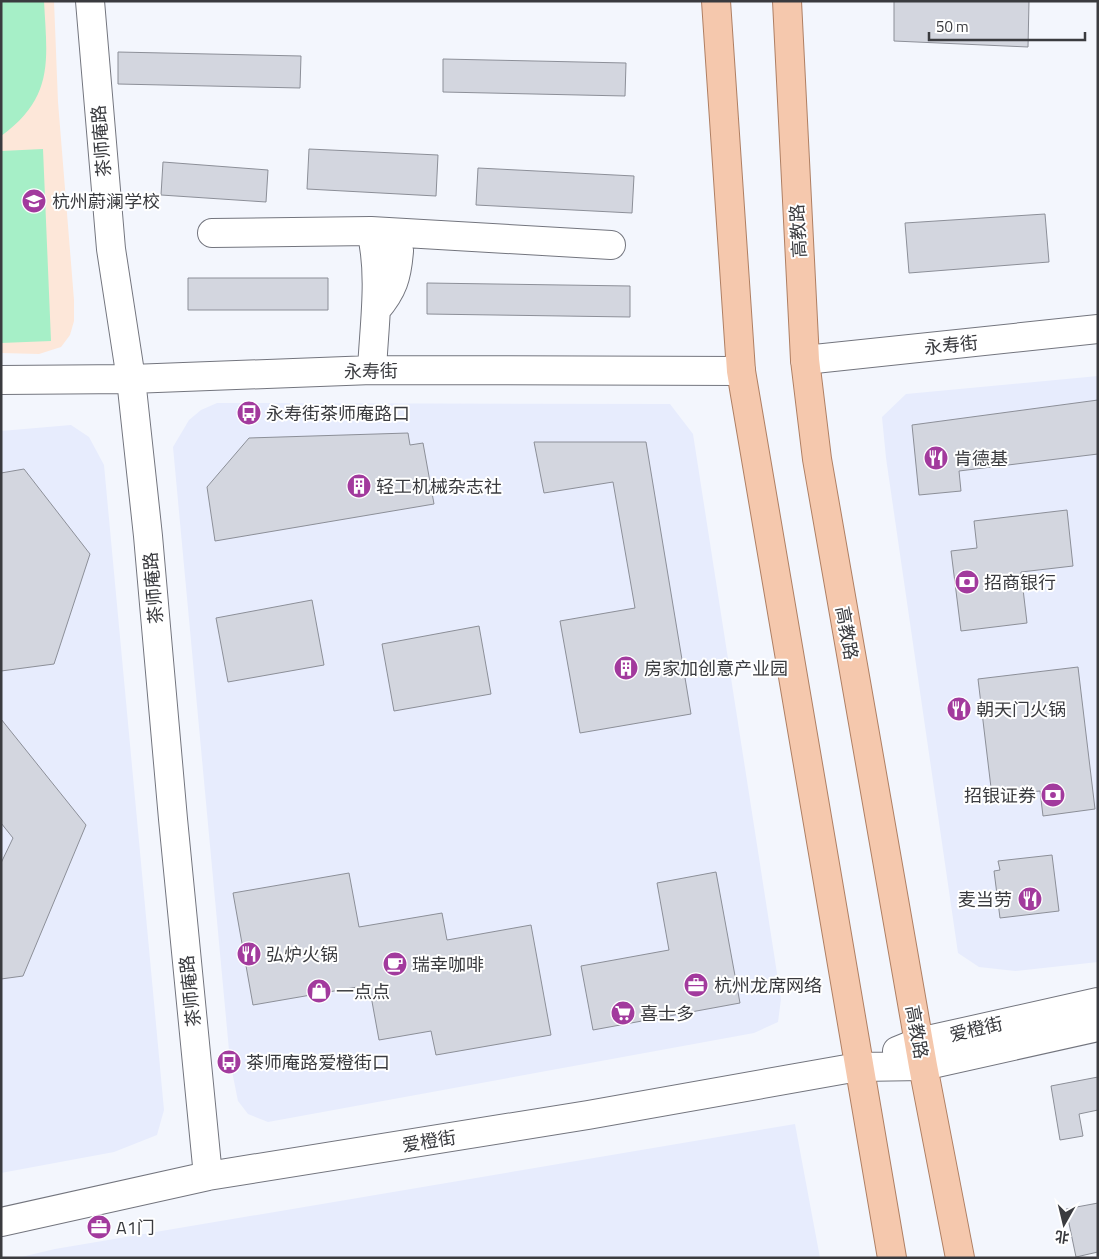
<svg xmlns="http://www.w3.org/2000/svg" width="1099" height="1259" font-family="'Titillium Web','Noto Sans SC',sans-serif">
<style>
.built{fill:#e7ecfd}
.education{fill:#fde7d9}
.green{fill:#a6efc7}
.building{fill:#d3d6df;stroke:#8c8f98}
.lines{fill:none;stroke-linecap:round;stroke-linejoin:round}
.minor-casing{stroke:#73757e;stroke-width:30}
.major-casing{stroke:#af7f63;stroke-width:30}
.minor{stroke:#fff;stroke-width:28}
.major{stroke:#f5c8ad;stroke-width:28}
.labels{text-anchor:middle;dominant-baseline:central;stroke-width:4;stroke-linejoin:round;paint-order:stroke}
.street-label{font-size:18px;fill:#3a3b3f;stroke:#fff}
.poi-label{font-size:18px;fill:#3a3b3f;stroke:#fff;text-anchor:start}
</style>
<rect width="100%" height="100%" fill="#f3f6fd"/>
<path class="built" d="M1098,376V962L1015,971L979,967L958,953L886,458L882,417L906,394Z
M217,403L670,404L693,434L781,999L778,1022L754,1033L268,1122L248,1114L238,1101L230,1061L173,447L189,420L201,410Z
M71,425L89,437L104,465L164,1110L157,1135L114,1152L1,1173V431Z
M795,1124L820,1258H17L55,1249Z"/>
<path class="education" d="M1,1H54L58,102L74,300V321L70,335L61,347L39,354L1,353Z"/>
<path class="green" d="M1,1H44C47,59 55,97 1,136Z
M43,149L51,341L1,343V151Z"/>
<path class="building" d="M894,1H1029L1028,47L894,41Z
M118,52L301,56L300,88L118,84Z
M443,59L626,63L625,96L443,92Z
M309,149L438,155L436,196L307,189Z
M163,162L268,170L266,202L161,195Z
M478,168L634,176L632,213L476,205Z
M1045,214L1049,262L909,273L905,223Z
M188,278H328V310H188Z
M427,283L630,286V317L427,314Z
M1098,400V454L959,471L961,491L919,495L912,425Z
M408,433L410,445L423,443L434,504L215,541L207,487L249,438Z
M534,442H646L691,714L580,733L560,621L635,608L613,482L544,493Z
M24,469L90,554L54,664L1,671V473Z
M1067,510L1073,566L1021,572L1027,623L961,631L951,551L977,548L974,521Z
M312,600L324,665L228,682L216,618Z
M479,626L491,694L394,711L382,644Z
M1078,667L1095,809L1043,816L1040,791L992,796L978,679Z
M1,719L86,825L23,976L1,979V863L13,838L1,823Z
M1052,855L1059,911L1000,918L994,871L1000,870L998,861Z
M716,872L740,1003L593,1030L581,966L669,950L657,883Z
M349,873L359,927L442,913L447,940L531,925L551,1035L436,1055L431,1031L379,1040L369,985L253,1005L233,893Z
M1098,1077V1110L1079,1114L1083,1136L1060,1140L1051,1086Z
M1098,1203V1252L1076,1257L1066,1209Z"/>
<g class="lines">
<defs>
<path id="minor" d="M90,1L111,249L131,379L148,536L173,819L208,1176
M212,233L371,231
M376,310C393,290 397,277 399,251
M805,360L1098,329
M372,370C374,325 382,275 371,231L611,245
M1,380L131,379L372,370L741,371
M897,1051L919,1042L1098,1002
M1,1222L208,1176L588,1115L858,1067L923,1066L1098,1027"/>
<path id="major" d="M716,1L741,371L892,1258
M787,1L805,360L817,459L923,1066L960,1258"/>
</defs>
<use href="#minor" class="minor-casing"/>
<use href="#major" class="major-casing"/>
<use href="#minor" class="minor"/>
<use href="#major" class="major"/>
</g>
<defs>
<symbol id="school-disc" viewBox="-11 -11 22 22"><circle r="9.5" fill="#a23a9d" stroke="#fff"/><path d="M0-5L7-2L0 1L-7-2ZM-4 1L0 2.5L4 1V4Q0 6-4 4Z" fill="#fff"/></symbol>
<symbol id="bus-disc" viewBox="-11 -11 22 22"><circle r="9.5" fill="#a23a9d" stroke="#fff"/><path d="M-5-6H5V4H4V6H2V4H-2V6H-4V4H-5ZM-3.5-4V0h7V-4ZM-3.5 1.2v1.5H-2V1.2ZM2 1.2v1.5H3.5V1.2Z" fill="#fff"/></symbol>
<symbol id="restaurant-disc" viewBox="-11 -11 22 22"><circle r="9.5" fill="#a23a9d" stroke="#fff"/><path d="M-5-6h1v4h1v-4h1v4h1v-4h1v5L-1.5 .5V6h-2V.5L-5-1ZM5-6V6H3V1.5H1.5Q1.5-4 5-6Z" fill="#fff"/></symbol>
<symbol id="building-disc" viewBox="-11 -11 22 22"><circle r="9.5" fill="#a23a9d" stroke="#fff"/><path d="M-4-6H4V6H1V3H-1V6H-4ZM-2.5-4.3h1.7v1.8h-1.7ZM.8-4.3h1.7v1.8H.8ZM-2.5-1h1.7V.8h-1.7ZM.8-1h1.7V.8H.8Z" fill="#fff"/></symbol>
<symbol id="bank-disc" viewBox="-11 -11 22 22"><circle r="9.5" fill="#a23a9d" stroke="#fff"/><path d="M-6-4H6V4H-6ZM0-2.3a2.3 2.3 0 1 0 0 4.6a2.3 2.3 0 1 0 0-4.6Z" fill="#fff"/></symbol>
<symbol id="cafe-disc" viewBox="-11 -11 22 22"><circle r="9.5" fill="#a23a9d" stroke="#fff"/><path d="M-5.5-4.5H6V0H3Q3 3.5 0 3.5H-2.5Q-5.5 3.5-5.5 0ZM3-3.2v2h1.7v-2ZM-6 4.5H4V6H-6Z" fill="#fff"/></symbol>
<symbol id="office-disc" viewBox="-11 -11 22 22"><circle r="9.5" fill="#a23a9d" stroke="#fff"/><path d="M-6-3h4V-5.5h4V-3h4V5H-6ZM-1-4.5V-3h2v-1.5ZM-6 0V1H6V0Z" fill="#fff"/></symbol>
<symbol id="shop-disc" viewBox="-11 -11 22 22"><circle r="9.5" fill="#a23a9d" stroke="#fff"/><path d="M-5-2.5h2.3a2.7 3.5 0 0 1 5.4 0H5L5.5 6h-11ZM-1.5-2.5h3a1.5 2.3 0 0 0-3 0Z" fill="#fff"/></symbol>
<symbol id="supermarket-disc" viewBox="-11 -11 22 22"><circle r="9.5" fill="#a23a9d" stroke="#fff"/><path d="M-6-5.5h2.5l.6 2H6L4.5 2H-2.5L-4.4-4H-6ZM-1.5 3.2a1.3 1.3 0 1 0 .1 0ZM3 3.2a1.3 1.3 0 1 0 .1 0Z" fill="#fff"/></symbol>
</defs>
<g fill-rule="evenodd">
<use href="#school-disc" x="20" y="187" width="28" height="28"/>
<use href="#bus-disc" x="235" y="399" width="28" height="28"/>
<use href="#restaurant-disc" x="922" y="444" width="28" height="28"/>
<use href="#building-disc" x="345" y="472" width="28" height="28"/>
<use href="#bank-disc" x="953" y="568" width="28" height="28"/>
<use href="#building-disc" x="612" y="654" width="28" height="28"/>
<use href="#restaurant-disc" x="945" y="695" width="28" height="28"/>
<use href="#bank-disc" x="1039" y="781" width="28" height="28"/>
<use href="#restaurant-disc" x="1016" y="885" width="28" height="28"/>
<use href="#restaurant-disc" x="235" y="940" width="28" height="28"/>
<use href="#cafe-disc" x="381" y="950" width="28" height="28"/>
<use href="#office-disc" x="682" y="971" width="28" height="28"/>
<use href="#shop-disc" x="305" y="977" width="28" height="28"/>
<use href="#supermarket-disc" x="609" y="999" width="28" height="28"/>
<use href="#bus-disc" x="215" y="1048" width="28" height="28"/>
<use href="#office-disc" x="85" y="1213" width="28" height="28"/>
</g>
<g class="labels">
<g class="street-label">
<text transform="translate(101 141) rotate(-95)">茶师庵路</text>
<text transform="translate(798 231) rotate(-93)">高教路</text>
<text transform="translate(951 345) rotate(-6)">永寿街</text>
<text transform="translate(371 371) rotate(-1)">永寿街</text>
<text transform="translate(153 588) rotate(-95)">茶师庵路</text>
<text transform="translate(847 633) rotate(80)">高教路</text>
<text transform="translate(190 991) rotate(-96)">茶师庵路</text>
<text transform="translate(976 1029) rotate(-13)">爱橙街</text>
<text transform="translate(917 1032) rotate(80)">高教路</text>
<text transform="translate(429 1141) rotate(-9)">爱橙街</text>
</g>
<g class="poi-label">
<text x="52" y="201">杭州蔚澜学校</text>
<text x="266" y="413">永寿街茶师庵路口</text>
<text x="954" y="458">肯德基</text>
<text x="376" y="486">轻工机械杂志社</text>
<text x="984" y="582">招商银行</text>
<text x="644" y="668">房家加创意产业园</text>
<text x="976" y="709">朝天门火锅</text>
<text x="1036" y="795" text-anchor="end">招银证券</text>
<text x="1012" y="899" text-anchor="end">麦当劳</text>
<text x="266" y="954">弘炉火锅</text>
<text x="412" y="964">瑞幸咖啡</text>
<text x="714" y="985">杭州龙席网络</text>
<text x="336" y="991">一点点</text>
<text x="640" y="1013">喜士多</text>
<text x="246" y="1062">茶师庵路爱橙街口</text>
<text x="116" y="1227">A1门</text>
</g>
</g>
<rect width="1099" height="1259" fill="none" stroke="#3a3b3f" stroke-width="5"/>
<g transform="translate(1064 1224) rotate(188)" stroke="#ffffff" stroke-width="4" paint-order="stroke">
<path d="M0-4L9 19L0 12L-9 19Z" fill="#3a3b3f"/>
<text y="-8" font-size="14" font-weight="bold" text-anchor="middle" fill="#3a3b3f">北</text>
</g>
<path d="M929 32v8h156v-8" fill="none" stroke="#3a3b3f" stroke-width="2.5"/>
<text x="936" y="32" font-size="15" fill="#3a3b3f" stroke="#ffffff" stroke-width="4" paint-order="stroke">50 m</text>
</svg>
